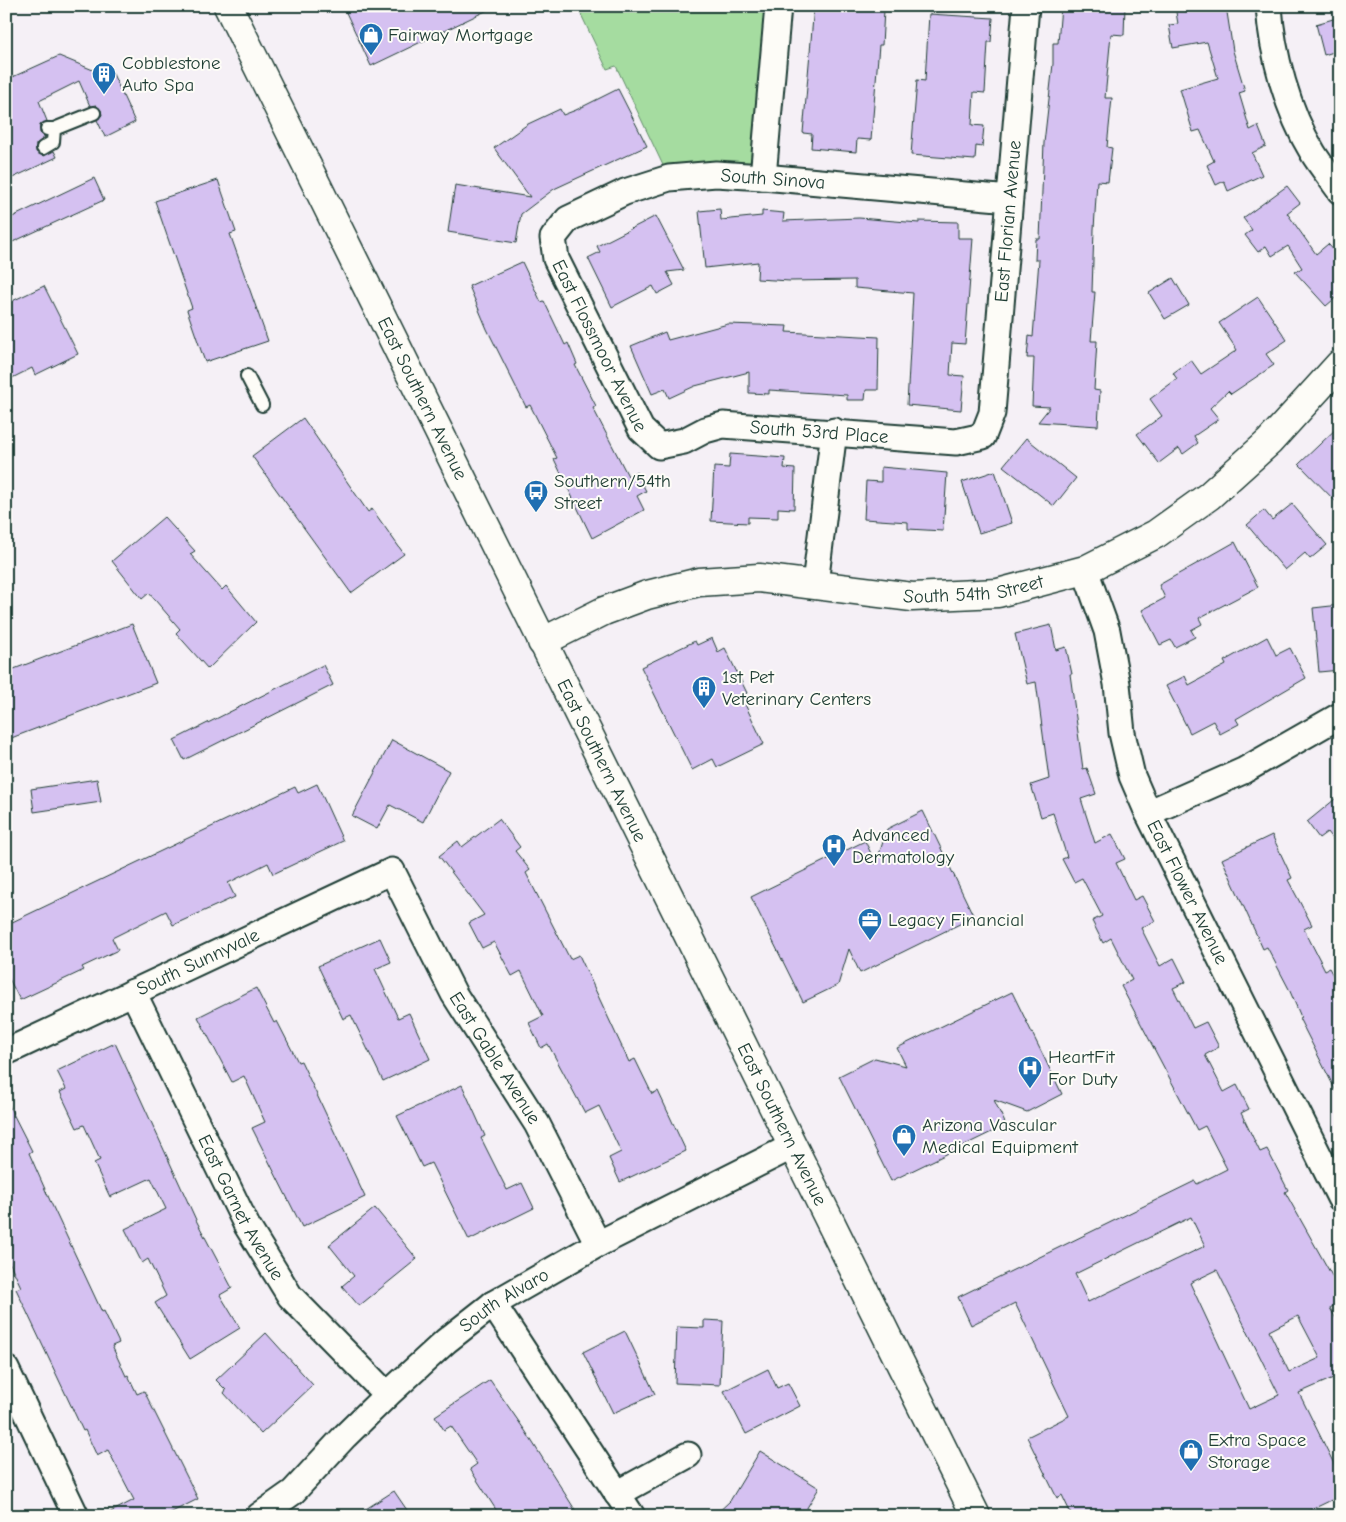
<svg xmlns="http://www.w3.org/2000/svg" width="1346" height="1522" font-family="'Comic Neue',sans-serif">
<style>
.green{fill:#a5dca0;stroke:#628c6a}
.building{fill:#d5c1f1;stroke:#1f3d34;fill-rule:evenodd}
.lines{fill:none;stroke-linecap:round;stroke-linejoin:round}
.lane-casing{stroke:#1f3d34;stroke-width:16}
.street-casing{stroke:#1f3d34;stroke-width:29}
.secondary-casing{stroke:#1f3d34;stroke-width:31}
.lane{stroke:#fdfcf7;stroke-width:12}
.street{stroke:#fdfcf7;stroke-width:25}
.secondary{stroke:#fdfcf7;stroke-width:28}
.labels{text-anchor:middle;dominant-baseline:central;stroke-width:4;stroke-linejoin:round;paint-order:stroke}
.poi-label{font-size:19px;fill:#1f3d34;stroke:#fdfcf7;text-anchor:start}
.street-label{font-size:19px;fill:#1f3d34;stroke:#fdfcf7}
</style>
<rect width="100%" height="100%" fill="#f5f0f6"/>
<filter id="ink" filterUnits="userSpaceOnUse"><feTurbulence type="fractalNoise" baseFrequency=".02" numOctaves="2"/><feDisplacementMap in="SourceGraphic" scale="10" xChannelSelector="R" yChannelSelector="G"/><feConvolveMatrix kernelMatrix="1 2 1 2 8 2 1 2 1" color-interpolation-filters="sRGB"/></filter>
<g filter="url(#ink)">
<path class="green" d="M577,6H778L763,177L669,178L616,66L607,69Z"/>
<path class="building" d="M343,6H496L371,66Z
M814,6L884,10L882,45H879L871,140L857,139L856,152L811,148L812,134L803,133Z
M1061,6H1125L1124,35L1111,34L1105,98H1112L1107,147L1112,148L1108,182L1097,181L1094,229L1092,292H1095L1091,341H1097L1094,390L1100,391L1098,426L1038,422L1050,407L1032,406L1034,358H1027L1029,336L1033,337L1039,260H1035L1036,239H1040L1044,143L1053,64V43H1058Z
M1175,6H1226L1233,51L1245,91L1239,93L1250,130L1258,126L1266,146L1252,153L1262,175L1228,191L1224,181L1216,185L1207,165L1214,161L1200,130L1193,132L1180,89L1218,78L1207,42L1173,48L1169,25L1178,24Z
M929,14L993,18L991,42H988L985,93L974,92L972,125L984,126L982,147L976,146L975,160L911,155L917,80L925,81Z
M1340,17V50L1324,55L1316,24Z
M59,56L93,70L108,63L135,122L105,137L97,120L102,115L101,110L96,105L90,106L79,81L39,101L47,121L40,125V133L45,137L36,144V152L44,156L54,151L57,157L6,181V80Z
M618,89L647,146L554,189L521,214L516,243L448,232L455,185L530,197L494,148L528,124L560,109L563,115L576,110Z
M94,178L104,200L6,245V220Z
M218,180L236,232L230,234L268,341L205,362L187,310L192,308L155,201Z
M1287,186L1300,203L1287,213L1316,254L1328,244L1340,257V294L1326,306L1295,272L1302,268L1288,246L1272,256L1266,246L1258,252L1245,235L1252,230L1243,218Z
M720,209L721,220L762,216V211L784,213L783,221L859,218L919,223V221L958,222V238H973L965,344L952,343L950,375L964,376L961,410L907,405L913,293L855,288V280L790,281L757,279L758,262L705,268L699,211Z
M656,216L684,270L667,272L674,285L657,294L653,286L612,307L588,258L600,252L597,246Z
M522,262L541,302L544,301L565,345L568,343L577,364L575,365L596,406L593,408L628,476L636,472L646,491L637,496L644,510L592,538L554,459L557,458L530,405L526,407L487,329L469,286Z
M1173,278L1189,305L1165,319L1149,293Z
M44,286L78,354L35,375L32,368L6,381V304Z
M1258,297L1287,340L1266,354L1274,365L1231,394L1228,391L1210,408L1219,419L1194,436L1198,443L1183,454L1179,448L1159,463L1137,434L1162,416L1150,399L1177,379L1173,373L1191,360L1201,374L1237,350L1219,323Z
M728,324L787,326L786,332L879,337L878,390H866L865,400H847V395L769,390V394L749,393V372L695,386L669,398L665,389L652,394L631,346L665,332L668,340Z
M303,418L368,512L372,509L404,554L351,593L252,456Z
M1340,425V506L1299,464Z
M1026,438L1076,478L1054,506L1003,466Z
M730,454L785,458L784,468L795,469L794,509L778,508V518L748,517V523L711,521L714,467L729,468Z
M881,467L947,473L943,531L908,529V522L864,519L866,481L881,482Z
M995,471L1012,523L979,533L962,482Z
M1292,504L1327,545L1310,559L1305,553L1285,570L1247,525L1264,510L1272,520Z
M164,517L195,551L190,554L222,590L226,586L256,622L208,669L176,633L180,629L149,593L142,599L112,561Z
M1235,542L1258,587L1199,618L1202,624L1191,630L1195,637L1175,647L1171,640L1160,645L1142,610L1165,598L1159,585Z
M1340,605V670L1319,672L1313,608Z
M132,624L156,683L6,740V672Z
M1051,625L1056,650L1066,647L1072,674H1070L1083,769L1087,768L1096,794L1081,799L1095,843L1112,834L1125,859L1116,863L1134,900L1142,896L1155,921L1141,928L1160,966L1174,958L1186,982L1173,988L1193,1028L1206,1022L1219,1047L1205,1055L1224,1092L1237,1085L1249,1109L1241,1113L1260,1152L1267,1149L1288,1190L1285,1192L1340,1290V1302L1330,1308L1340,1326V1375L1299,1393L1340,1476V1496L1298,1516H1072L1062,1495L1057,1498L1027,1437L1069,1416L1015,1303L971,1325L958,1297L1195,1181L1197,1184L1227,1169L1205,1126L1197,1130L1121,986L1132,980L1111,938L1103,943L1092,921L1102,916L1082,878L1074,882L1062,859L1067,857L1053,813L1041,817L1031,785L1049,779L1036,682L1027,684L1015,634ZM1191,1217L1205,1246L1088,1302L1075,1274ZM1217,1270L1279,1395L1249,1409L1190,1283ZM1298,1316L1320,1358L1289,1372L1269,1331Z
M1267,637L1276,655L1290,648L1306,678L1236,719L1239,724L1220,734L1213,721L1190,733L1166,686L1185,676L1189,685L1226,665L1224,661Z
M712,638L718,652L725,648L747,693L741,696L764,744L717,767L713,759L692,770L641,667L695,641L697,645Z
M323,665L333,685L184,760L174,740Z
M392,740L449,771L423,822L390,805L377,829L352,816Z
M97,779L101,802L34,812L31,789Z
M317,784L343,841L273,874L268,863L228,883L235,897L173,925L166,911L112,938L118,950L82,967L84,970L20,1000L6,973V925L295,787L298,793Z
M1340,795V849L1327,832L1319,838L1307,822Z
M923,811L974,917L860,973L849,949L838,985L803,1002L751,897L865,841L876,864L887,829Z
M499,819L520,847L515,851L530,870L526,873L570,959L579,955L629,1062L635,1059L652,1094L658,1091L686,1151L620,1182L609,1158L621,1152L599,1106L585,1113L548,1044L541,1048L529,1023L543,1016L521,971L512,976L494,942L482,948L469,923L484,915L439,856L458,841L462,847Z
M1272,835L1292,878L1288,880L1312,925L1304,929L1325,970L1329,968L1340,988V1099L1299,1018L1301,1017L1289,989L1267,947L1263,949L1222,859Z
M380,938L391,962L375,969L398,1018L409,1013L430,1059L383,1081L351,1015L343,1019L318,966Z
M256,988L274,1023L277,1021L298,1062L301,1061L365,1197L302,1227L252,1128L265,1122L244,1076L232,1082L198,1017Z
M1012,992L1062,1094L1027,1112L994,1100L1006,1125L891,1181L839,1076L875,1058L906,1066L897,1048Z
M115,1043L197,1222L232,1288L220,1295L240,1328L190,1359L155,1303L166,1296L148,1259L142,1263L125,1229L166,1209L151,1178L110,1197L94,1163L100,1160L84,1125L77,1128L60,1092L66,1089L57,1071Z
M462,1085L485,1136L481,1138L507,1190L522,1183L534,1208L469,1240L431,1163L422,1167L397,1116Z
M6,1100L32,1151L29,1153L52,1205L102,1312L104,1311L119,1343L112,1346L126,1376L128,1375L137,1394L144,1391L198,1499L164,1516H103L134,1500L108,1450L97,1456L85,1430L83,1431L16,1289L21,1287L6,1255Z
M375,1208L417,1259L359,1306L342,1286L354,1276L329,1245Z
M704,1320L723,1321L720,1385L675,1383L677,1327L704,1328Z
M625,1331L655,1394L613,1413L583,1352Z
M266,1333L313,1385L261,1434L224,1393L226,1390L216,1380Z
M768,1369L777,1388L788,1383L800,1406L746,1434L724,1391Z
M490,1380L526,1432L579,1516H500L470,1469L477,1464L451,1426L444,1430L435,1416Z
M760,1451L819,1488L802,1516H714L730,1501Z
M394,1491L411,1516H355Z"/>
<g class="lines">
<defs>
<path id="lane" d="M47,129H54L94,113
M43,148L53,142L54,129
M247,376L262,405"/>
<g id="street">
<path d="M1269,6C1272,54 1288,112 1313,153C1321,166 1331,178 1340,191"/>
<path d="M763,177L778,6"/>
<path id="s1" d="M1010,199L763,177L716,174L669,178L625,192L568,219L553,238L556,259L641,429L659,446L684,441L705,430L723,425L956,442L983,436L992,413L1026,6"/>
<path id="s2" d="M1085,570L1107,631L1117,684L1122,733L1132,776L1148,813L1340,1198"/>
<path d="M815,584L834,431"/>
<path d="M1148,813L1243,771L1339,716L1340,717"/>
<path id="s3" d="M133,992L247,1226L290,1296L387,1395"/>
<path id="s4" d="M6,1052L392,871L454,994L537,1124L598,1244"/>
<path d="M493,1304L632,1516"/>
<path d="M6,1369L76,1516"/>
<path d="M617,1494L688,1455"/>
<path id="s5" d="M259,1516L293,1492L345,1436L387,1395L446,1341L493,1304L598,1244L793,1146"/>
</g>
<g id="secondary">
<path id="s6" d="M228,6L976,1516"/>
<path id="s7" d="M542,642L604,611L647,595L699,582L759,578L912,597L998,593L1085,570L1156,534L1209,496L1269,442L1340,364"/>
</g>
</defs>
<use href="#lane" class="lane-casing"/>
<use href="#street" class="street-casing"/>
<use href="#secondary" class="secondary-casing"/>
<use href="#lane" class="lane"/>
<use href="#street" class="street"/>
<use href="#secondary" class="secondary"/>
</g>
</g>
<defs>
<symbol id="shop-pin" viewBox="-11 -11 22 30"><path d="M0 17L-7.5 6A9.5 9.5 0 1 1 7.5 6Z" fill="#1f6fb2" stroke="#fdfcf7"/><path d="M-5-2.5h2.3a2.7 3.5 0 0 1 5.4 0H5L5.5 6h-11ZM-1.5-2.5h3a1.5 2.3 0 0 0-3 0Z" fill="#fff"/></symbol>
<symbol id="building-pin" viewBox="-11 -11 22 30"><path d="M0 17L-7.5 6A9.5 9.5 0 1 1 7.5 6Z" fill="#1f6fb2" stroke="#fdfcf7"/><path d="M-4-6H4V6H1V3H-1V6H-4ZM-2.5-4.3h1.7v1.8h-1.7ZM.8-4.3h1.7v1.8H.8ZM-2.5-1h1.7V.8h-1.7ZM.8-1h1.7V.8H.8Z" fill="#fff"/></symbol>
<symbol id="bus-pin" viewBox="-11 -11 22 30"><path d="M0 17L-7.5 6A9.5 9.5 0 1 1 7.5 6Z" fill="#1f6fb2" stroke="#fdfcf7"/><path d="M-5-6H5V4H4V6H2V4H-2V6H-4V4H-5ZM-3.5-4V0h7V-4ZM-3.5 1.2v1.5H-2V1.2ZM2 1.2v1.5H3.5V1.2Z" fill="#fff"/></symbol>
<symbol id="hospital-pin" viewBox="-11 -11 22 30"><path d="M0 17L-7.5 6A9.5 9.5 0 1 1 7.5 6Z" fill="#1f6fb2" stroke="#fdfcf7"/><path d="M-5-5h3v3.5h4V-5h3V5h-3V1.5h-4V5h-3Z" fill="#fff"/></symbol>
<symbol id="office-pin" viewBox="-11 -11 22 30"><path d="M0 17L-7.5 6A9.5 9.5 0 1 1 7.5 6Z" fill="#1f6fb2" stroke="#fdfcf7"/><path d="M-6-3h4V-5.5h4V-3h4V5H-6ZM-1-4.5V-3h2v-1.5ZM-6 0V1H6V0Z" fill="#fff"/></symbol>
</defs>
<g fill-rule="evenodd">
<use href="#shop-pin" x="357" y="21" width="28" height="38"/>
<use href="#building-pin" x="90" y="60" width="28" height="38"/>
<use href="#bus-pin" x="522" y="478" width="28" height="38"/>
<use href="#building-pin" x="690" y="674" width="28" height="38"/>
<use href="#hospital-pin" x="820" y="832" width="28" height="38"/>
<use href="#office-pin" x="856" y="906" width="28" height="38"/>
<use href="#hospital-pin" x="1016" y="1054" width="28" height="38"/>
<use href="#shop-pin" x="890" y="1122" width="28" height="38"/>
<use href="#shop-pin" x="1177" y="1437" width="28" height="38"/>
</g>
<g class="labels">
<g class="poi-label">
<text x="388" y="35">Fairway Mortgage</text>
<text x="122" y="63">Cobblestone<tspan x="122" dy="22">Auto Spa</tspan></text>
<text x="554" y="481">Southern/54th<tspan x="554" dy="22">Street</tspan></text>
<text x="722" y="677">1st Pet<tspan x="722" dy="22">Veterinary Centers</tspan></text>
<text x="852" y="835">Advanced<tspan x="852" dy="22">Dermatology</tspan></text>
<text x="888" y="920">Legacy Financial</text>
<text x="1048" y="1057">HeartFit<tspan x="1048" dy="22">For Duty</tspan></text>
<text x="922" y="1125">Arizona Vascular<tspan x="922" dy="22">Medical Equipment</tspan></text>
<text x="1208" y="1440">Extra Space<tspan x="1208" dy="22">Storage</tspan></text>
</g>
<g class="street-label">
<text transform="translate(773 179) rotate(4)">South Sinova</text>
<text stroke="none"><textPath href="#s1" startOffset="1258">East Florian Avenue</textPath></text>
<text stroke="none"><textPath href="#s1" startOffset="594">East Flossmoor Avenue</textPath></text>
<text stroke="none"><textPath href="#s6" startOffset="438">East Southern Avenue</textPath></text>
<text stroke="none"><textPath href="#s1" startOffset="876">South 53rd Place</textPath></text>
<text stroke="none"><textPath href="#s7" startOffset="445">South 54th Street</textPath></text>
<text stroke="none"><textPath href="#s6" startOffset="842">East Southern Avenue</textPath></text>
<text stroke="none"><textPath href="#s2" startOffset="341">East Flower Avenue</textPath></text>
<text stroke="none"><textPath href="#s4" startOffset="212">South Sunnyvale</textPath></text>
<text stroke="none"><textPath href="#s4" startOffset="640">East Gable Avenue</textPath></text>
<text stroke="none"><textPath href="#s6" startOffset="1248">East Southern Avenue</textPath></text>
<text stroke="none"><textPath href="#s3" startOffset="241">East Garnet Avenue</textPath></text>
<text stroke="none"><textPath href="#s5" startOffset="328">South Alvaro</textPath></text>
</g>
</g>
<rect width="1346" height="1522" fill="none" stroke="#fdfcf7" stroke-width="25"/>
<rect x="12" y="12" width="1321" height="1497" fill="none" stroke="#1f3d34" stroke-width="2" filter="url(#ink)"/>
</svg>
